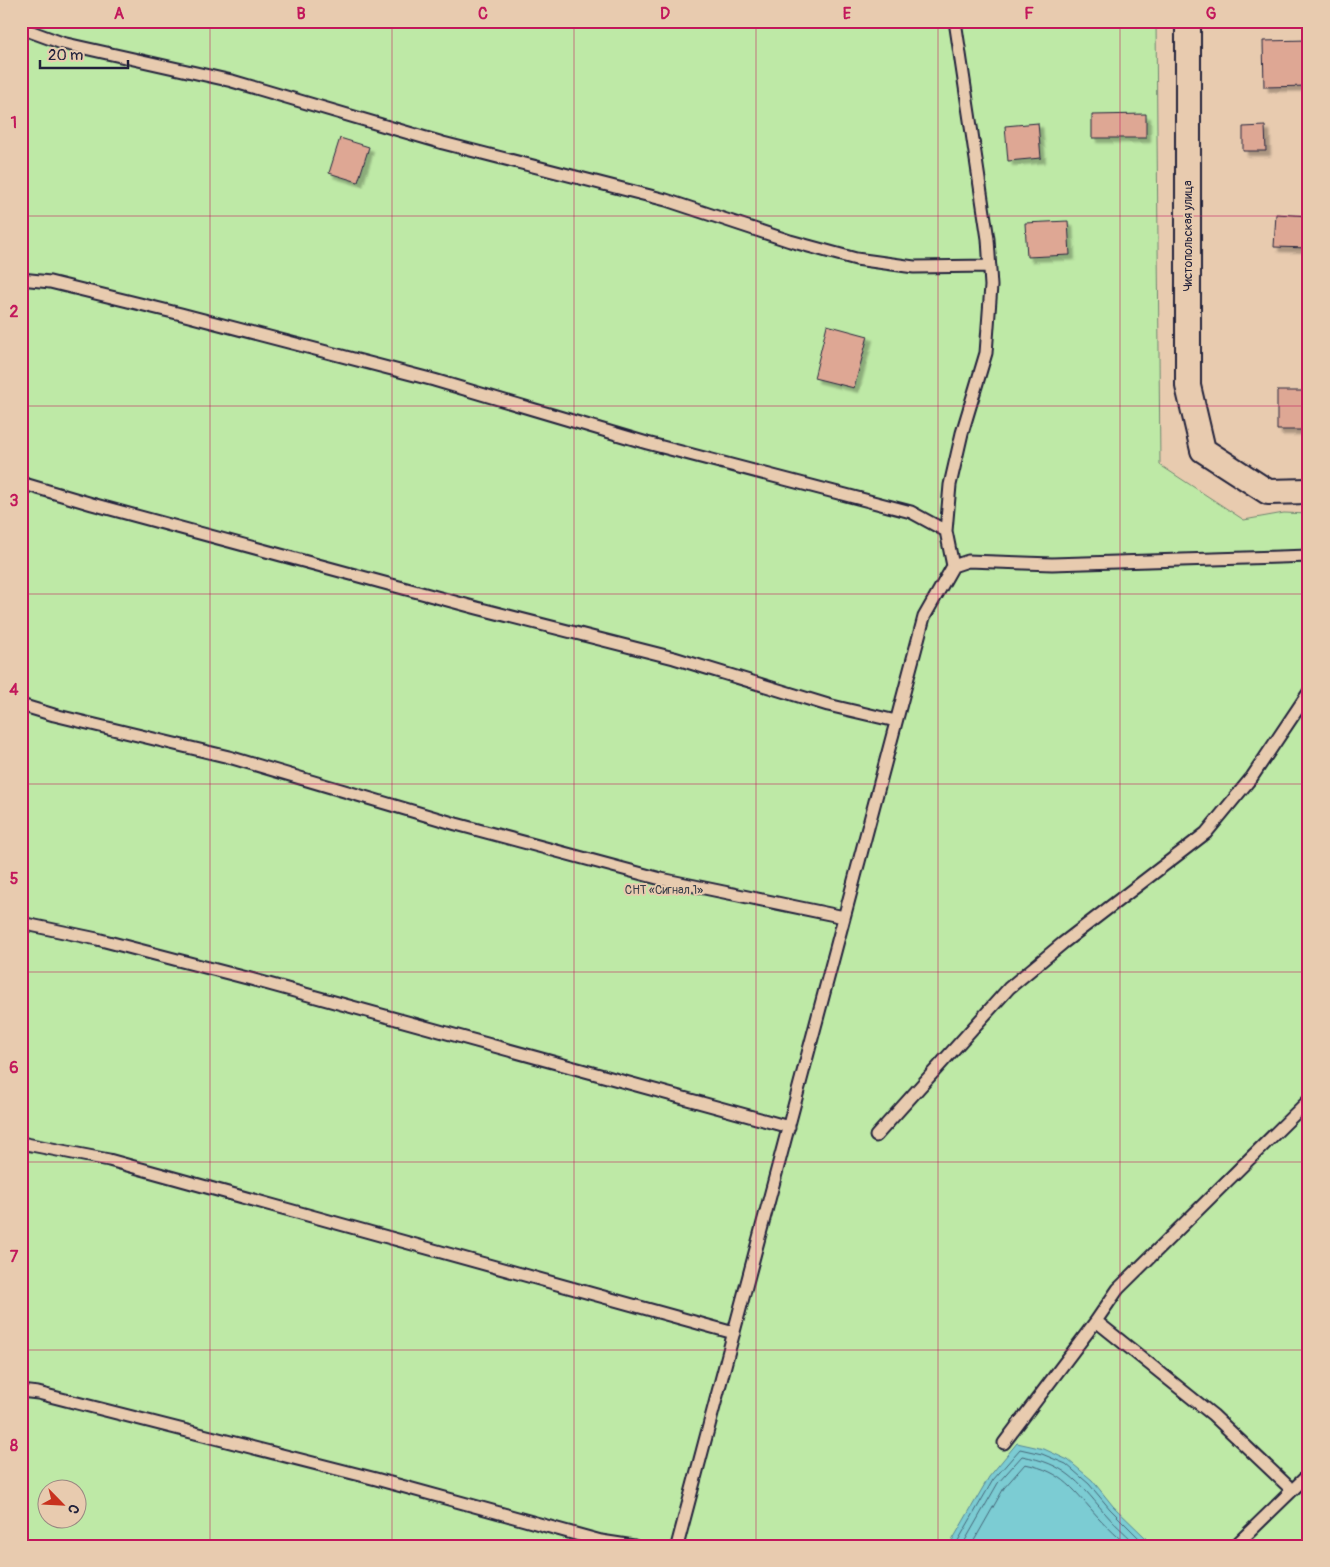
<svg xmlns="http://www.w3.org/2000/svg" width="1330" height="1567" font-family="Pangolin,sans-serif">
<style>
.green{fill:#bee9a6;stroke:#708670;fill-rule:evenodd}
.water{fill:#7bccd3;stroke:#578896}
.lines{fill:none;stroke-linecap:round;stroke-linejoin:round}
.shore{stroke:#466678;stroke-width:1}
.building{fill:#dea794;stroke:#22223b;filter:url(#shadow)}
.lane-casing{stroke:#22223b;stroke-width:15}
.street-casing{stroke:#22223b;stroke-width:28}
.lane{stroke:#e8cbaf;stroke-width:11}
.street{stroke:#e8cbaf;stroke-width:24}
.grid{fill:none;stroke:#c2185b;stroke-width:1;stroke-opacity:0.55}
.labels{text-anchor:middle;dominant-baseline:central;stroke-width:4;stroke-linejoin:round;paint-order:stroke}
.street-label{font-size:12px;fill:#22223b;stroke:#e8cbaf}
.park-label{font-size:12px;fill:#39404b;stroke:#e8cbaf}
.neatline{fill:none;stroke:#c2185b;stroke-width:2}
.grid-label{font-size:16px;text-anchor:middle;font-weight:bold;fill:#c2185b}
</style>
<defs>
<filter id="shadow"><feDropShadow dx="4.5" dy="4.5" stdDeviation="1" flood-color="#0004"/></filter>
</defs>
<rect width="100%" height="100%" fill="#e8cbaf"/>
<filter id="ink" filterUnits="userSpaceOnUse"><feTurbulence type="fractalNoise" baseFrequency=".02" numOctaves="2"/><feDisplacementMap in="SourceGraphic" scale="10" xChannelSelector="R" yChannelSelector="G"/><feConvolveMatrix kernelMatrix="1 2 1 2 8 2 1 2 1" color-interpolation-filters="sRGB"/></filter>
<g filter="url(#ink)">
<path class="green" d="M21,21H1156L1160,465L1244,520L1284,513L1309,514V1546H21ZM48,1490H78V1520H48Z"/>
<path class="water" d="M1017,1443L1044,1449L1068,1460L1092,1480L1113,1506L1145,1537L1147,1546H949L989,1477Z"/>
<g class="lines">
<path class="shore" d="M955,1546L993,1480L1020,1449L1042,1454L1066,1464L1089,1484L1110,1509L1140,1539L1142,1546
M962,1546L998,1483L1022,1456C1065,1464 1077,1480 1104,1512C1113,1523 1124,1532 1134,1542L1135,1546
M971,1546L1004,1488L1025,1464C1065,1472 1074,1491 1099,1518C1108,1528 1118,1537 1128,1546"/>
</g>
<path class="building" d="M1309,40V86L1264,87L1263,41Z
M1146,114V138H1092V115Z
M1038,123L1041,158L1008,161L1005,126Z
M1265,126L1266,151H1243V127Z
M340,138L369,147L358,182L329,173Z
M1276,214L1309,216V248L1274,247Z
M1068,221L1070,255L1027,257L1025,223Z
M827,325L868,336L854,388L814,378Z
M1277,391H1309V430H1277Z"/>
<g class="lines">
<defs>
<path id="lane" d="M21,28L62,43L232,81L443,143L666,200L790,241L856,259L914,267L990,266
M21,279L50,282L181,314L434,380L647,443L911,512L946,531
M21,483L92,504L477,608L674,658L828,705L896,721
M953,566L946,531L950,485L962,433L986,353L991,286L988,239L955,21
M21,705L54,715L229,757L456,824L661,879L844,917
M21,923L97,939L247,978L789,1127
M876,1136L1009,988L1063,943L1206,833L1252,777L1309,692
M21,1143L109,1160L734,1333
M21,1391L38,1393L376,1479L601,1541L634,1546
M1004,1443L1096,1321
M1292,1490L1213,1415L1096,1321L1118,1289L1309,1100
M677,1546L924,617L953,566L968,561L1052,564L1309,556
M1235,1546L1309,1474"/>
<path id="street" d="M1188,21V386L1203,450L1268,492L1309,491"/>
</defs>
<use href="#lane" class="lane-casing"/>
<use href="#street" class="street-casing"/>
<use href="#lane" class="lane"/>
<use href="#street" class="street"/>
</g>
</g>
<path class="grid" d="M210,21V1546M392,21V1546M574,21V1546M756,21V1546M938,21V1546M1120,21V1546M21,216H1309M21,406H1309M21,594H1309M21,784H1309M21,972H1309M21,1162H1309M21,1350H1309"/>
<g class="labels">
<g class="street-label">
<text transform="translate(1188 236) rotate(-90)">Чистопольская улица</text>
</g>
<g class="park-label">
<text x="664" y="890">СНТ «Сигнал 1»</text>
</g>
</g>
<rect width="1330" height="1567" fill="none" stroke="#e8cbaf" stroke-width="55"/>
<g transform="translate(62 1504) rotate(114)"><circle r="24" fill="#e8cbaf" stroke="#998781"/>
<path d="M0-4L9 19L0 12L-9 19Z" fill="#c8321e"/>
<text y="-8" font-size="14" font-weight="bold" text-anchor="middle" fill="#22223b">С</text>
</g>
<path d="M40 60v8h88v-8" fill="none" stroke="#22223b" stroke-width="2.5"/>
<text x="48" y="60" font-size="15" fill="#22223b" stroke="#e8cbaf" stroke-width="4" paint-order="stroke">20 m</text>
<rect x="28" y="28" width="1274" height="1512" class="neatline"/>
<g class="grid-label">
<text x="119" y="19">A</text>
<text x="301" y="19">B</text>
<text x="483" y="19">C</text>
<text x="665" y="19">D</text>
<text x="847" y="19">E</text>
<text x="1029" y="19">F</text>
<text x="1211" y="19">G</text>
<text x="14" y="128">1</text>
<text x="14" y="317">2</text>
<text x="14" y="506">3</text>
<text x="14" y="695">4</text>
<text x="14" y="884">5</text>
<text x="14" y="1073">6</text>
<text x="14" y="1262">7</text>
<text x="14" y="1451">8</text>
</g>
</svg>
